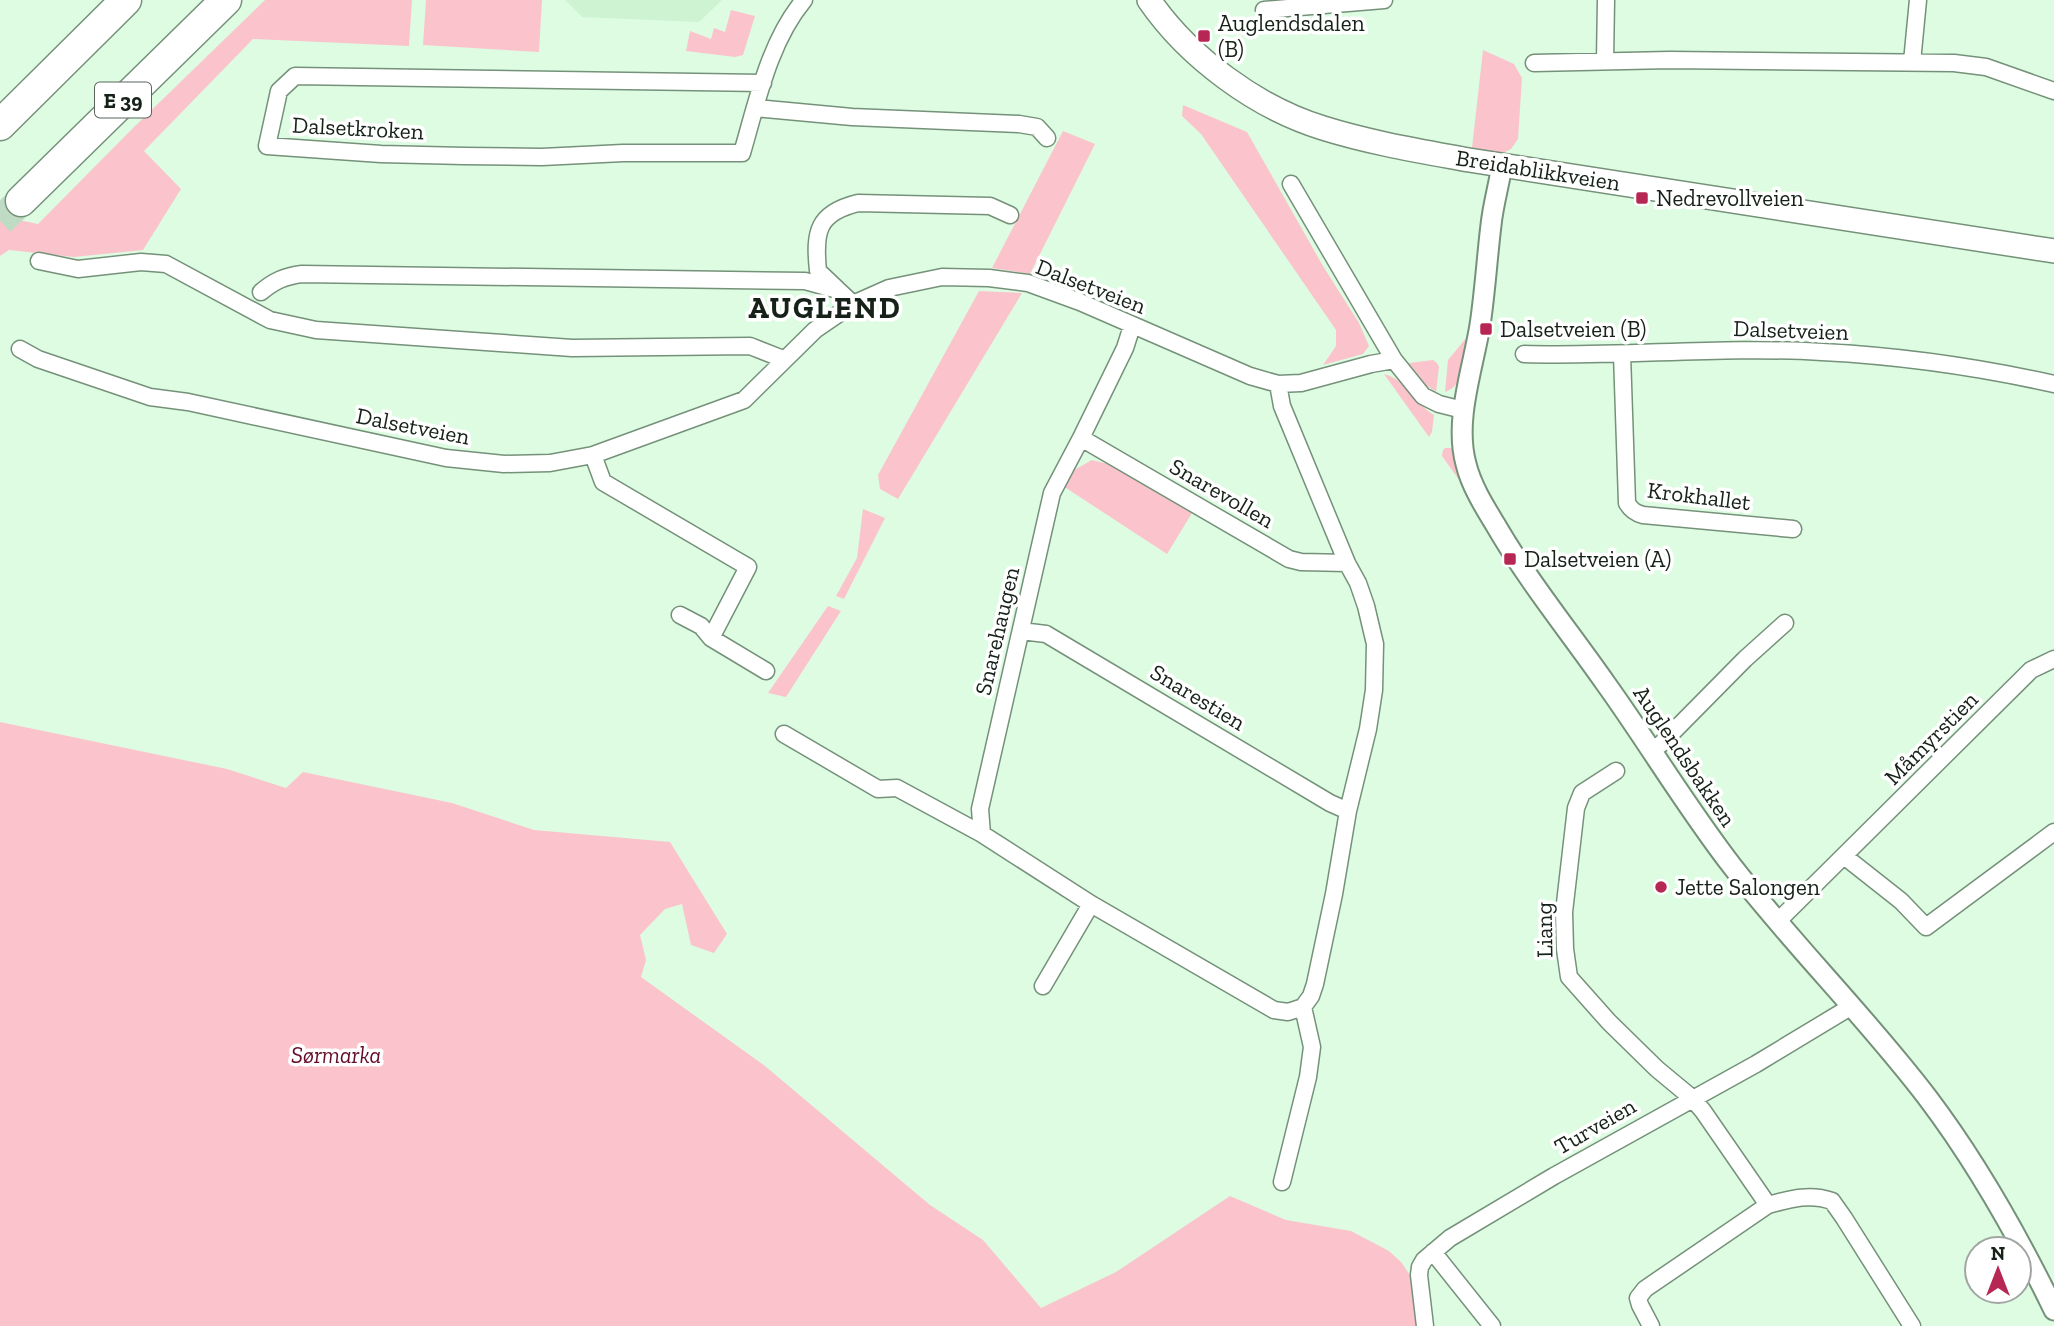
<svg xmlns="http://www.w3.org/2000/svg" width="2054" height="1326" font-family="'Zilla Slab',serif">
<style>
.built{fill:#cdf3d3}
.green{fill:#fbc4cc}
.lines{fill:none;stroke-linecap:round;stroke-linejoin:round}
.motorway-tunnel{stroke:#bfdbc4;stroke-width:30;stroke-dasharray:30 15;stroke-linecap:butt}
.minor-casing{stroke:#759179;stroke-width:19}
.tertiary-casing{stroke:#759179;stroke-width:23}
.secondary-casing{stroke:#759179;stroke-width:26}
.motorway-casing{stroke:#759179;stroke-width:33}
.minor{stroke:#fff;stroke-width:16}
.tertiary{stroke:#fff;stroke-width:19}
.secondary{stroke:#fff;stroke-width:23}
.motorway{stroke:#fff;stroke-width:30}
.poi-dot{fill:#b62753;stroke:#fff;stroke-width:2.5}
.labels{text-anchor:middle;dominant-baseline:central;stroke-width:7;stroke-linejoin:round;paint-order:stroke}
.shield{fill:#fff;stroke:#5c645d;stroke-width:2}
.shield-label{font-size:21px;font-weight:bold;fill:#162118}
.poi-label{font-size:23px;fill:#162118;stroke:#fff;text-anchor:start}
.street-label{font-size:23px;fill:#162118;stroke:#fff}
.park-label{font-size:23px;font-style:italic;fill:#630e29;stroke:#fff}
.district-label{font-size:30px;font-weight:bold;letter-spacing:2px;fill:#162118;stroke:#fff}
</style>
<rect width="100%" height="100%" fill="#ddfce2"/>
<path class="built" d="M565,0H722L699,22L582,17Z"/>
<path class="green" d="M265,0H412L409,46L253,39L144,151L181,189L143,250L74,257L9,250L0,256V216L38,224L133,128Z
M426,0H542L539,52L423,45Z
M731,10L755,16L743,55L735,57L686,51L690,31L711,39L714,28L725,32Z
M1483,50L1514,64L1522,78L1518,139L1511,149L1501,154L1472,148Z
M1183,105L1247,132L1323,266L1359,323L1369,346L1363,354L1323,365L1336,346V330L1201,134L1182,116Z
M1063,131L1095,144L1030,274L992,268Z
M979,291L1022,293L898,499L880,489L878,475Z
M1467,337C1465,356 1466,385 1445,392L1448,360Z
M1433,360L1437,363L1439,367L1436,392L1426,385L1409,363Z
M1384,374C1406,379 1415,404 1434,415L1432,432L1429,437Z
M1445,448H1453L1462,484L1442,456L1443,450Z
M1092,460L1108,464L1192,513L1167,554L1063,486L1074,470Z
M863,509L885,518L844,599L836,596L857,558Z
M828,606L841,611L786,697L768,693Z
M0,722L227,769L286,788L303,772L452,803L534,830L670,842L727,934L714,953L691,945L682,904L665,909L640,935L646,960L641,977L765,1066L930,1205L983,1240L1041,1308L1116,1272L1230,1196L1286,1220L1351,1231L1389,1251L1401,1262L1410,1275L1417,1326H0Z"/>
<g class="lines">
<path class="motorway-tunnel" d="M0,221L21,201"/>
<defs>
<path id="minor" d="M1264,10L1384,0
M1605,61L1606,0
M1912,62L1918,0
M1534,63L1670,60L1954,63L1986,67L2054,91
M763,83L295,76L279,91L267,146L381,154L464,156L542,157L623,153H742C757,102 769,42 804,0
M755,108L852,117L1019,124L1037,127L1047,138
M1291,184L1394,360
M39,261L78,269L141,262L166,264L270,320L316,330L572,348L750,346L783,359
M837,289L818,271C814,232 817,213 858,203L990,206L1010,215
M261,292C274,281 285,276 302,274L805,281L838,290L853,304
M20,349L38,359L150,397L188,402L446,458L504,464L550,463L593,455L744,400L815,330L853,304L889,288L942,277L989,278L1028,283L1080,302L1250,376L1278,384L1301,383L1371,364L1394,360L1423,396L1439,404L1463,410
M1524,354C1623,357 1723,346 1822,352C1900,356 1978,367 2054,384
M1622,354L1627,503C1631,510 1635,513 1643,515L1793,529
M1278,384L1282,406L1347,563L1358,583L1366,606L1375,644L1374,690L1368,729L1348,811L1334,894L1315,984L1311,996L1303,1007L1312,1047L1308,1077L1282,1182
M1081,438L1289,559L1301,562L1347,563
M593,455L603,482L748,567L711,638
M680,615L701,626L711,638L766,671
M1021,631L1046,634L1330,803L1348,811
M784,734L878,789L897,788L982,834
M1651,750L1661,744L1745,659L1785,623
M1616,771L1582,793L1576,808L1564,912L1565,949L1569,977L1609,1022L1657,1069L1692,1098L1703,1111L1768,1205L1645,1289L1638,1298L1640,1305L1651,1326
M1844,856L1901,901L1926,927L2054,832
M1091,904L1274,1010L1288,1012L1303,1007
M1777,922L2031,670L2054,659
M1043,986L1091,904L982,834L980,809L1052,493L1081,438L1125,348L1132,326
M1768,1205C1790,1199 1810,1193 1832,1201L1844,1218L1912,1326
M1433,1252L1492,1326
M1425,1326L1419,1275L1420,1267L1424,1260L1450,1238L1554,1176L1756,1064L1852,1006"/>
<path id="tertiary" d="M1502,165C1499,185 1493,205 1491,225C1487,258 1485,292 1480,325C1473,369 1454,420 1466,464C1471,485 1484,506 1495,524C1528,581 1569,631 1606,684C1649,744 1687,808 1732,866C1794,946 1866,1017 1927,1097C1977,1163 2018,1236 2054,1310"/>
<path id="secondary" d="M1149,0C1188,57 1257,108 1323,128C1371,143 1420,151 1469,160L2054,251"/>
<path id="motorway" d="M0,125L126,0
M21,201L226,0"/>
</defs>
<use href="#minor" class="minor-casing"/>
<use href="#tertiary" class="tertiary-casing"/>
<use href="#secondary" class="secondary-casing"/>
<use href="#motorway" class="motorway-casing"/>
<use href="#minor" class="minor"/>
<use href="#tertiary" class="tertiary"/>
<use href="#secondary" class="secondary"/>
<use href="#motorway" class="motorway"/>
</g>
<g class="poi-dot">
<rect x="1197" y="29" width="14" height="14" rx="3.5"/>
<rect x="1635" y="191" width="14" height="14" rx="3.5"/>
<rect x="1479" y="322" width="14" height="14" rx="3.5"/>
<rect x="1503" y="552" width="14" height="14" rx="3.5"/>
<circle cx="1661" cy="887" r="7"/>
</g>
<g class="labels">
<rect class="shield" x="95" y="82.5" width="56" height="35" rx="5"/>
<g class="shield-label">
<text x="123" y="100">E 39</text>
</g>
<g class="poi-label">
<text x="1218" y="23">Auglendsdalen<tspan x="1218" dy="26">(B)</tspan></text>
<text x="1656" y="198">Nedrevollveien</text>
<text x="1500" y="329">Dalsetveien (B)</text>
<text x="1524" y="559">Dalsetveien (A)</text>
<text x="1675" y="887">Jette Salongen</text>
</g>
<g class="street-label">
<text transform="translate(358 128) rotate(3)">Dalsetkroken</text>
<text transform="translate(1538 170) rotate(9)">Breidablikkveien</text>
<text transform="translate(1091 286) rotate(21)">Dalsetveien</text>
<text transform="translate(1791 330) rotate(2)">Dalsetveien</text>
<text transform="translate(413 426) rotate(11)">Dalsetveien</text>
<text transform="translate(1222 493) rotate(30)">Snarevollen</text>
<text transform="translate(1699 496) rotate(7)">Krokhallet</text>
<text transform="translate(997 631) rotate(-77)">Snarehaugen</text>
<text transform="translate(1198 697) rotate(31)">Snarestien</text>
<text transform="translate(1931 738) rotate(-45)">Måmyrstien</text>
<text transform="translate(1685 756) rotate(56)">Auglendsbakken</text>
<text transform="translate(1544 930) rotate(-91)">Liang</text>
<text transform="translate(1595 1126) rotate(-30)">Turveien</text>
</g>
<g class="park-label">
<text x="336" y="1055">Sørmarka</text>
</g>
<g class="district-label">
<text x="825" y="308">AUGLEND</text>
</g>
</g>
<g transform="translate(1998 1270)"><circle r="33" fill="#ffffff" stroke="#a2a6a3" stroke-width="2"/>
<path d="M0-5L12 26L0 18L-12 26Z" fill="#b62753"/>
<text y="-10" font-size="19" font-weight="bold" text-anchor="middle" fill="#162118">N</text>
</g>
</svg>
